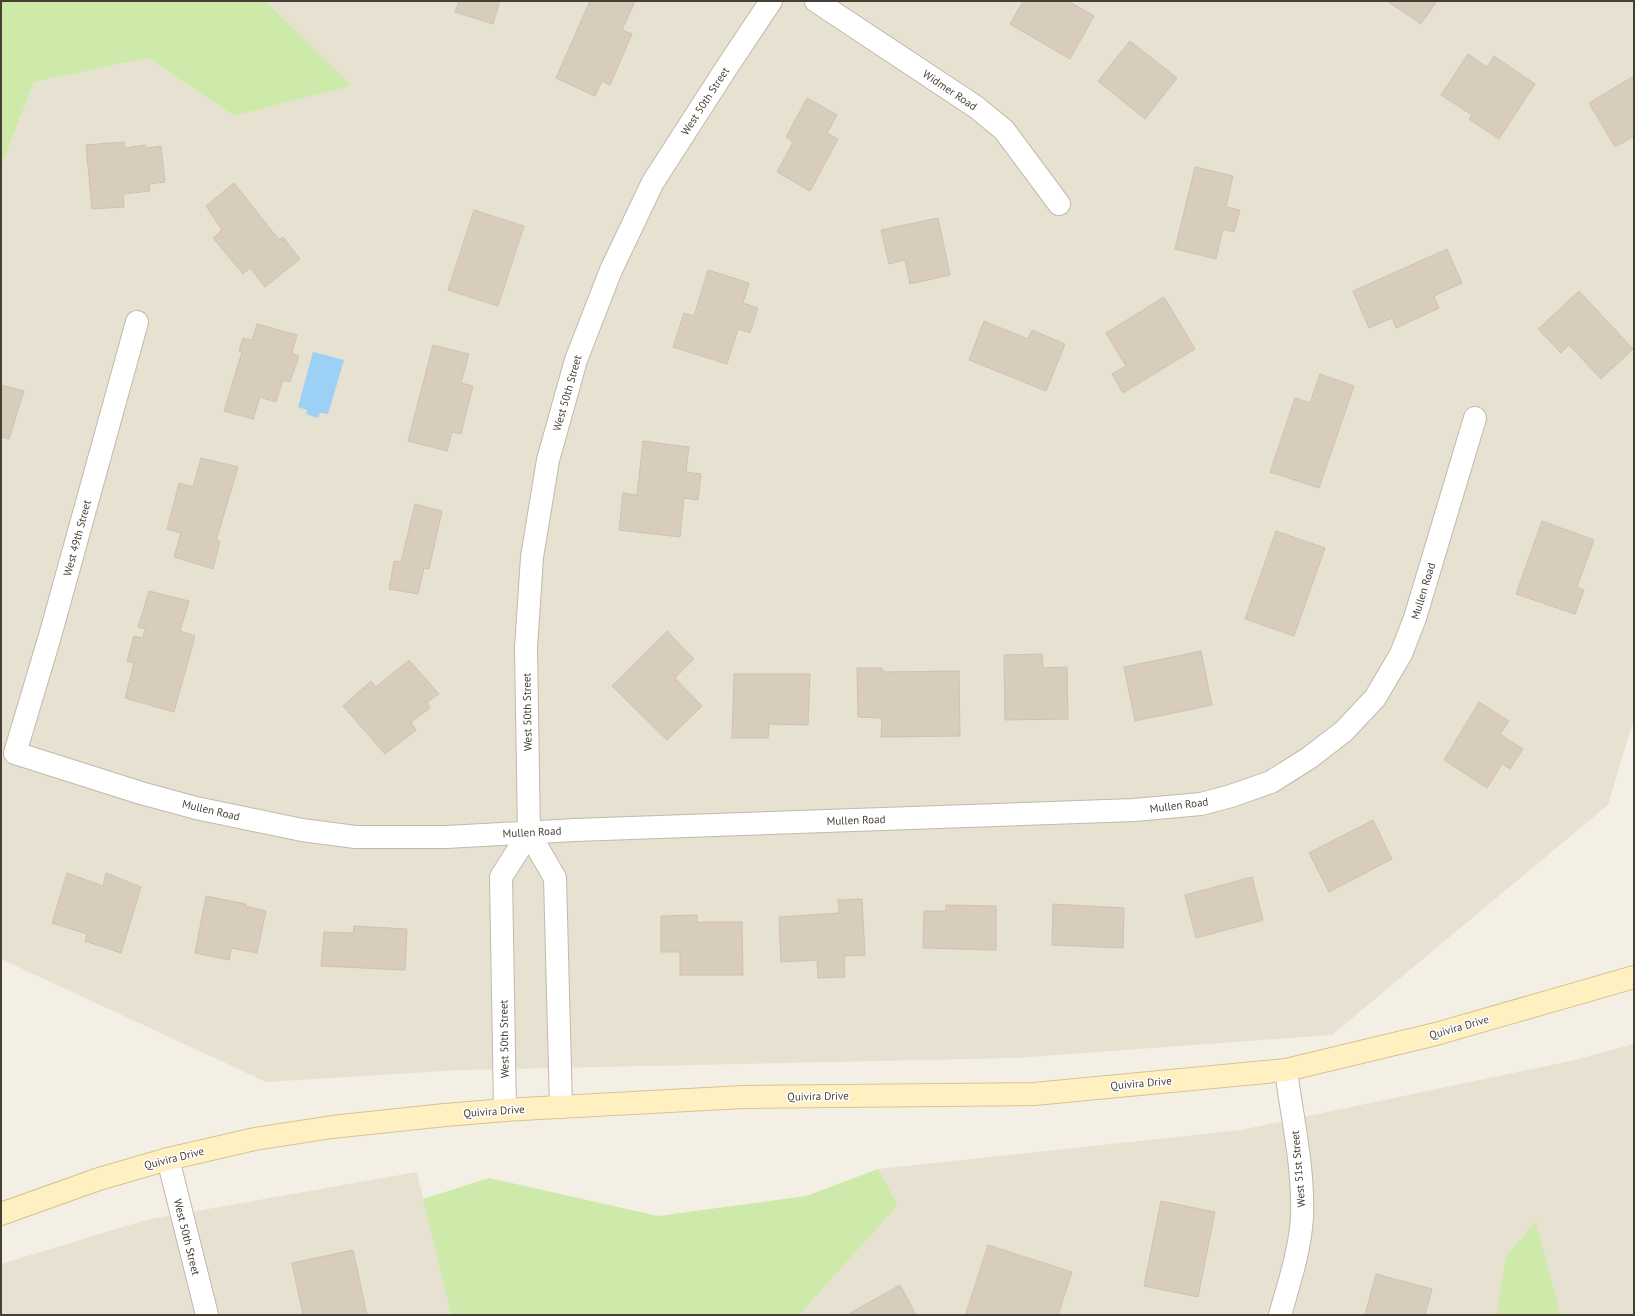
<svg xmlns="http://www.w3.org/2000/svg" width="1635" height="1316" font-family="'PT Sans',sans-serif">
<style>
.residential{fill:#e7e1d2}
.green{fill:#cdeaaa}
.water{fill:#9cd0f4}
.building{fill:#d8cdbc;stroke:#d0c2ac}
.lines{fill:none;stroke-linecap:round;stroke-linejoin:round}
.street-casing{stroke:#c2b9a9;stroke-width:24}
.secondary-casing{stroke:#d6c391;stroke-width:24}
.street{stroke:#fff;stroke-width:22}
.secondary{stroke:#fff0c2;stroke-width:22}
.labels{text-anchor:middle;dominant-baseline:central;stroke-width:3;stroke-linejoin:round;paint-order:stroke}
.street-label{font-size:11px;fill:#463f34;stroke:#fff}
</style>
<rect width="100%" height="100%" fill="#f3efe4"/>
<path class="residential" d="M266,1H1634V718L1608,805L1332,1035L1015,1058L461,1070L266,1082L1,959V167L34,82L148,58L234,116L350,86Z
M1634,1044V1315H1561L1536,1223L1506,1256L1496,1315H799L898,1205L878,1169L1241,1130L1575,1060Z
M417,1172L451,1315H1V1264L146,1220Z"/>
<path class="green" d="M1,1H266L351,86L234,116L148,58L34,82L1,167Z
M878,1169L898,1205L799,1315H451L423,1199L489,1178L658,1216L806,1196Z
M1536,1222L1561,1315H1496L1506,1256Z"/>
<path class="water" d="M313,352L344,360L328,414L320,413L318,418L306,414L307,410L298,407Z"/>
<path class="building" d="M459,1H500L493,24L455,12Z
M590,1H635L622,30L632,34L610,85L602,81L595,96L556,78Z
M1023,1H1068L1094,16L1070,59L1010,24Z
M1387,1H1437L1421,24Z
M1130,41L1177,78L1145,119L1098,81Z
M1468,54L1487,67L1494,56L1535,84L1499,139L1469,119L1472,115L1441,95Z
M1634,76V136L1615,147L1589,103Z
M807,98L837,115L827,133L838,139L810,191L777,172L793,142L786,137Z
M124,142L125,148L145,145L146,148L161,146L165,182L149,184L150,191L123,194L124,207L92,209L86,145Z
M1195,167L1233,176L1226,207L1240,210L1234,232L1223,229L1216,259L1175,249Z
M234,183L279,240L283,237L300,259L265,287L250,268L243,274L213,238L222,230L206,206Z
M474,210L524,226L498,306L448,290Z
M938,218L950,275L910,284L905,260L889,264L881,230Z
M1447,249L1462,283L1434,296L1439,308L1396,328L1392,318L1369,328L1353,291Z
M708,270L749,283L743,303L758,308L750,333L738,329L727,364L673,347L684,313L694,316Z
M1579,291L1633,349L1601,379L1569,345L1561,353L1538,329Z
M1164,297L1195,349L1123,393L1112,374L1126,366L1106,333Z
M984,321L1028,339L1032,330L1065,344L1046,391L969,360Z
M257,324L297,335L292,353L299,356L290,382L283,380L276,402L260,397L253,419L224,411L242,352L239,351L243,338L252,340Z
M433,345L469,354L461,383L473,386L461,434L452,432L447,451L408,441Z
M1320,374L1354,386L1319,488L1270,472L1295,398L1310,403Z
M1,385L24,391L9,439L1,437Z
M643,441L689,447L686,472L701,474L698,500L684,498L680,537L619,530L623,493L637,495Z
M201,458L238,467L216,541H220L213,569L174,557L181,533L167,529L179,483L193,487Z
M415,504L442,511L429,569L424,568L418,594L389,589L394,561L401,562Z
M1542,521L1594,540L1577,587L1584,590L1575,614L1516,594Z
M1276,531L1325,548L1294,636L1245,619Z
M149,591L189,601L180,631L195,636L174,712L125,698L134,663L127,661L134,636L143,638L145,629L138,627Z
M667,631L694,659L675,678L702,706L667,740L612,686Z
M1201,651L1212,705L1135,721L1124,667Z
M1042,654L1043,668L1067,667L1068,719L1005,720L1004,655Z
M409,660L439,694L427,702L430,708L411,722L416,730L385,754L343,706L371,681L376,687Z
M857,668H882L883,672L959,671L960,736L881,737L882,718L858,717Z
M734,674H810L808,725L769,724L768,738H732Z
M1479,702L1509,721L1500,734L1523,749L1510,769L1502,764L1487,788L1444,760Z
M1373,820L1392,859L1329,892L1309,853Z
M67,873L103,886L106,873L141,887L121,953L85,941L87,934L52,923Z
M1252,877L1263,920L1196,938L1185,895Z
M206,896L246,904L245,906L266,911L257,953L231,948L229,960L195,953Z
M862,899L865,955L844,956L845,977L818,978L817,960L781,962L779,917L839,913L838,900Z
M1053,904L1124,908L1123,948L1052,945Z
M946,905L996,906V950L923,948L924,911H946Z
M697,915V922H742L743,975H680V952H661V916Z
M354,926L407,929L405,970L321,966L324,932L353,933Z
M1161,1201L1215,1212L1198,1297L1144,1286Z
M988,1245L1072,1272L1058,1315H972L966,1313Z
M353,1250L367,1315H303L292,1263Z
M1376,1274L1432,1289L1425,1315H1365Z
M900,1285L916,1315H847Z"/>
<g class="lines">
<defs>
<path id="street" d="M816,1L976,107L1004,130L1059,204
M137,322L50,636L15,753L141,793L196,808L302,830L355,837H447L575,830L1134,810L1201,804L1231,796L1271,782L1309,758L1344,731L1375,698L1401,654L1415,618L1475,418
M561,1107L555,878L529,833L526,648L532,557L548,460L576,360L611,270L653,182L727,67L771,1
M505,1110L501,877L529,833
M168,1159L207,1315
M1280,1315C1289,1283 1300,1251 1302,1217C1304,1168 1292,1118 1286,1070"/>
<path id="secondary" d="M1,1214L99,1179L168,1159L255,1139L332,1127L445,1115L505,1110L743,1097L1034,1094L1286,1070L1436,1034L1634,977"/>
</defs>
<use href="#street" class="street-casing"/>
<use href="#secondary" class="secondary-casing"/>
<use href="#street" class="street"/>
<use href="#secondary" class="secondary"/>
</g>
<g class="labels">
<g class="street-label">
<text transform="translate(950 90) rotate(34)">Widmer Road</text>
<text transform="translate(705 101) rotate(-57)">West 50th Street</text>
<text transform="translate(567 393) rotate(-74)">West 50th Street</text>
<text transform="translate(77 538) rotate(-75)">West 49th Street</text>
<text transform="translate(1423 591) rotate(-73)">Mullen Road</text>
<text transform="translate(527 712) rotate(-91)">West 50th Street</text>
<text transform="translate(1179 805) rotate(-7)">Mullen Road</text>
<text transform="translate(211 810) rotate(13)">Mullen Road</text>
<text transform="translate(856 820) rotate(-2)">Mullen Road</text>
<text transform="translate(532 832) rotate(-3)">Mullen Road</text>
<text transform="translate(1459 1027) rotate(-16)">Quivira Drive</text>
<text transform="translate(504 1039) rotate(-91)">West 50th Street</text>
<text transform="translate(1141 1083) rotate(-5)">Quivira Drive</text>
<text transform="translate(818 1096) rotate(-1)">Quivira Drive</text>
<text transform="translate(494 1111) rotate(-4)">Quivira Drive</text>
<text transform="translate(174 1158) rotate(-14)">Quivira Drive</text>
<text transform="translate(1298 1169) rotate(-95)">West 51st Street</text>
<text transform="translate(187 1237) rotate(76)">West 50th Street</text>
</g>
</g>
<rect width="1635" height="1316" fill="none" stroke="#463f34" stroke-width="4"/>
</svg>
